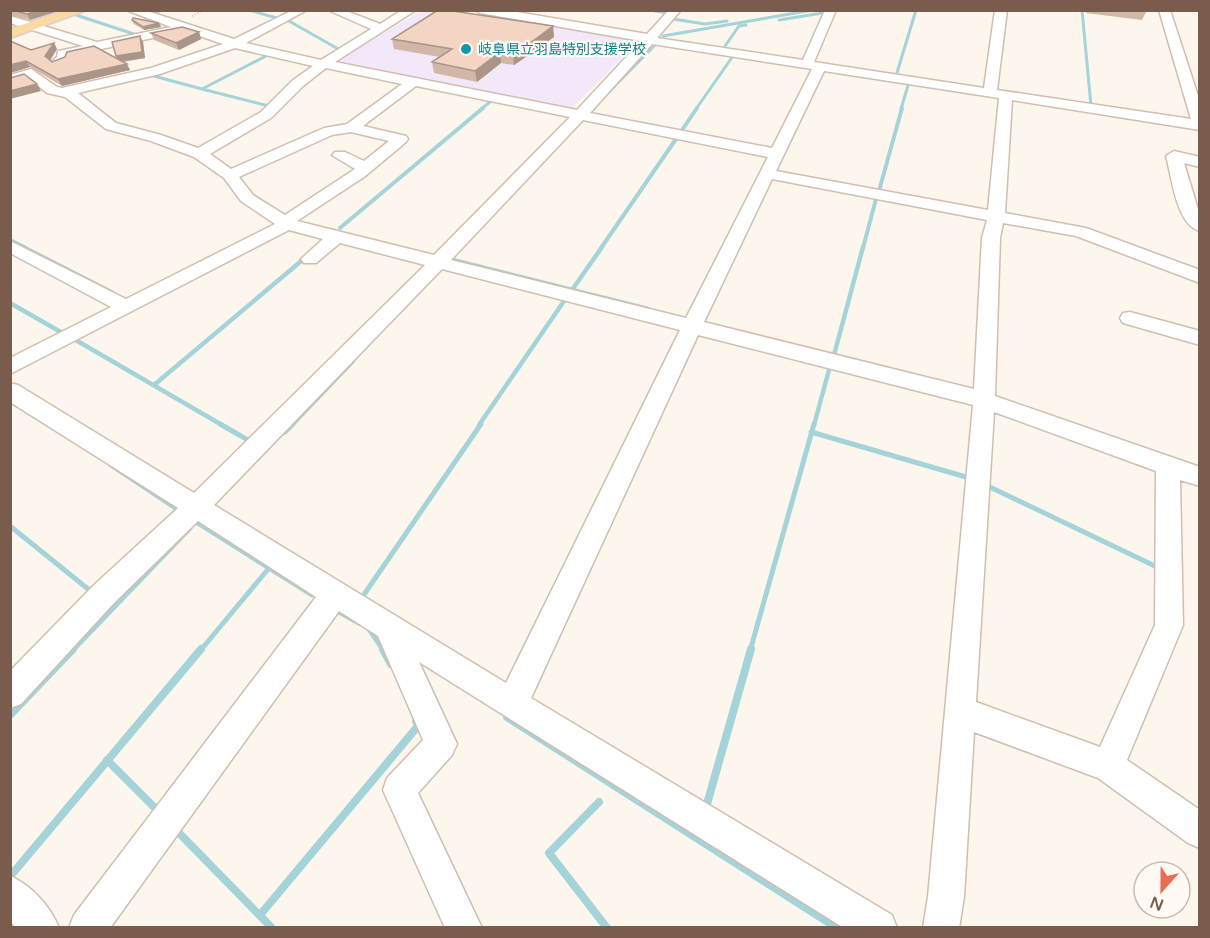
<svg xmlns="http://www.w3.org/2000/svg" width="1210" height="938" font-family="'Varela Round','Noto Sans JP',sans-serif">
<style>
.education{fill:#f3e8fa}
.lines{fill:none;stroke-linecap:round;stroke-linejoin:round}
.stream-far4{stroke:#a5d3da;stroke-width:3}
.stream-far3{stroke:#a5d3da;stroke-width:4}
.stream-far2{stroke:#a5d3da;stroke-width:4.5}
.stream-far1{stroke:#a5d3da;stroke-width:5}
.stream{stroke:#a5d3da;stroke-width:8}
.minor-casing{stroke:#d1beb0;stroke-width:3}
.major-casing{stroke:#dad1cd;stroke-width:3}
.path{stroke:#d9b8a5;stroke-width:1.5;stroke-dasharray:1 2;stroke-linecap:butt}
.minor{fill:#fff;fill-rule:evenodd}
.major{fill:#fbd9a5;fill-rule:evenodd}
.wall{fill:#d1b7a8}
.shaded-wall{fill:#aa9588}
.building{fill:#f3d5c3;stroke:#aa9588;stroke-width:1.5}
.culture-dot{fill:#0f9aa8;stroke:#fffaf3;stroke-width:2}
.labels{text-anchor:middle;dominant-baseline:central;stroke-width:4.5;stroke-linejoin:round;paint-order:stroke}
.far-culture-label{font-size:14px;fill:#0d838f;stroke:#fffaf3;text-anchor:start}
</style>
<rect width="100%" height="100%" fill="#fdf6ec"/>
<path class="education" d="M421,11H446L639,41L570,110L334,62Z"/>
<g class="lines">
<path class="stream-far4" d="M249,10L280,19
M650,10L666,13
M1082,10L1091,106
M76,15L140,36
M151,15L161,10
M673,19L705,24L727,21
M779,20L829,12
M289,21L340,50L337,52
M663,36L813,10
M723,49L739,26L746,25
M266,56L202,89L269,106
M896,76L916,10
M99,88L150,75L202,89
M481,109L490,102
M592,109L656,44
M696,109L733,56
M901,109L909,82"/>
<path class="stream-far3" d="M590,112L594,108
M680,133L697,108
M879,191L902,108
M10,218V221
M340,228L483,108
M10,240L26,248
M601,248L676,139
M863,248L876,199"/>
<path class="stream-far2" d="M23,247L111,292
M449,259L648,309
M572,290L602,247
M10,303L66,335
M74,339L222,425
M830,354L834,355L863,247
M154,385L306,257
M292,425L353,361
M479,425L564,301
M814,425L829,370"/>
<path class="stream-far1" d="M220,424L248,440
M285,432L293,424
M811,432L966,477
M111,465L183,513
M990,487L1157,567
M193,520L312,595
M10,526L93,593
M363,596L481,424
M339,612L359,623
M369,629L384,651
M72,651L190,528
M200,651L269,568
M750,651L814,424"/>
<path class="stream" d="M383,649L391,664
M10,715L73,649
M507,717L837,928
M107,760L154,807
M599,802L549,853L607,928
M707,804L751,649
M180,834L272,928
M13,873L201,649
M260,915L418,726L416,721"/>
<defs>
<path id="minor" d="M126,10H144L234,39L293,10H307L246,43L321,60L371,29L328,10H344L380,24L402,10H416L335,62L577,110L641,41L480,13L475,10H505L647,34L669,10H681L657,38L803,60L825,10H836L814,62L984,88L995,10H1007L997,90L1191,119L1159,10H1170L1200,102V130L1012,100L1005,213L1086,228L1200,270V283L1076,236L1003,223L1000,238L995,396L1200,467V486L1180,480L1183,625L1127,760L1200,810V848L1188,843L1098,778L974,732L964,897L959,928H923L928,897L973,405L698,335L531,698L892,915L897,928H844L419,662L457,744L452,755L418,793L482,928H445L383,790L387,778L423,740L378,636L339,611L110,928H69L74,915L316,597L198,521L114,603L21,704L10,708V671L94,585L178,508L10,402V383L18,385L194,493L425,265L340,243L316,263H304L301,259L323,239L289,230L10,374V358L111,307L10,253V241L126,299L275,224L241,201L224,178L194,157L151,141L106,129L65,97L47,93L29,78L10,83V75L31,69L57,87L62,88L151,68L223,44L185,31L69,56L68,61L57,66L51,62L57,57L58,51L83,46L10,23V16L97,42L171,27ZM652,44L812,69L772,148L590,113ZM235,48L313,66L293,80L261,112L198,148L161,135L116,123L78,93L160,74ZM326,68L402,84L347,124L324,128L231,169L210,154L271,118L303,86ZM824,71L999,98L988,210L776,171ZM416,86L570,117L434,255L297,221L364,177L406,142L408,139L406,136L363,126ZM583,120L768,157L686,318L451,260ZM351,132L389,141L364,161L345,152H335L332,155L355,169L285,215L253,195L239,177L332,135ZM772,179L987,220L982,238L974,389L704,322ZM442,269L680,330L506,683L214,505ZM994,412L1156,471L1155,625L1100,747L976,702Z
M1174,151L1200,157V167L1184,163L1200,216V231C1176,225 1172,177 1166,156Z
M1130,312L1200,331V345L1123,323L1120,318L1123,313Z
M10,876C31,885 51,907 59,928H16L10,921Z"/>
<path id="major" d="M65,10H87L10,38V29Z"/>
</defs>
<use href="#minor" class="minor-casing"/>
<use href="#major" class="major-casing"/>
<path class="path" d="M192,16L204,10"/>
<use href="#minor" class="minor"/>
<use href="#major" class="major"/>
</g>
<path class="wall" d="M10,10H61L30,20L10,15Z
M1086,10H1147L1142,20L1086,13Z
M132,20L159,23L161,27L144,30L134,24Z
M553,26L554,37L519,62L514,65L501,63L477,82L434,73L432,62L440,57L394,49L392,39Z
M199,32L201,39L179,50L154,40L151,33Z
M143,42L145,58L123,62L130,70L62,86L30,67L10,73L31,50L54,43L57,49L50,60L52,62L117,59L116,56Z"/>
<path class="shaded-wall" d="M40,10H61L30,20L27,14Z
M159,23L161,27L144,30L143,27Z
M553,26L554,37L514,65L513,55Z
M199,32L201,39L179,50L176,43Z
M140,36L143,42L145,58L119,62L116,56Z
M54,43L57,49L49,62L45,56Z
M500,52L501,63L477,82L475,71Z
M26,61L30,67L10,73V65Z
M127,64L130,70L62,86L58,79Z
M37,84L41,91L10,99V91Z"/>
<path class="building" d="M12,10H40L27,14Z
M438,10H446L553,26L518,52L513,55L500,52L475,71L432,62L452,49L392,39Z
M133,18L159,23L143,27L132,20Z
M182,27L199,32L176,43L151,33Z
M140,36L142,52L116,56L112,42Z
M10,41L31,50L54,43L45,56L52,62L65,57L67,52L94,46L127,64L58,79L26,61L10,65Z
M24,74L37,84L10,91V78Z"/>
<circle class="culture-dot" cx="466" cy="49" r="6"/>
<g class="labels">
<g class="far-culture-label">
<text x="478" y="49">岐阜県立羽島特別支援学校</text>
</g>
</g>
<rect width="1210" height="938" fill="none" stroke="#7a5c4d" stroke-width="24"/>
<g transform="translate(1162 890) rotate(201)"><circle r="28" fill="#fffaf3" stroke="#cabbb1" stroke-width="1.5"/>
<path d="M0-4.5L10 22L0 15L-10 22Z" fill="#e76f51"/>
<text y="-9" font-size="16" font-weight="bold" text-anchor="middle" fill="#7a5c4d">N</text>
</g>
</svg>
